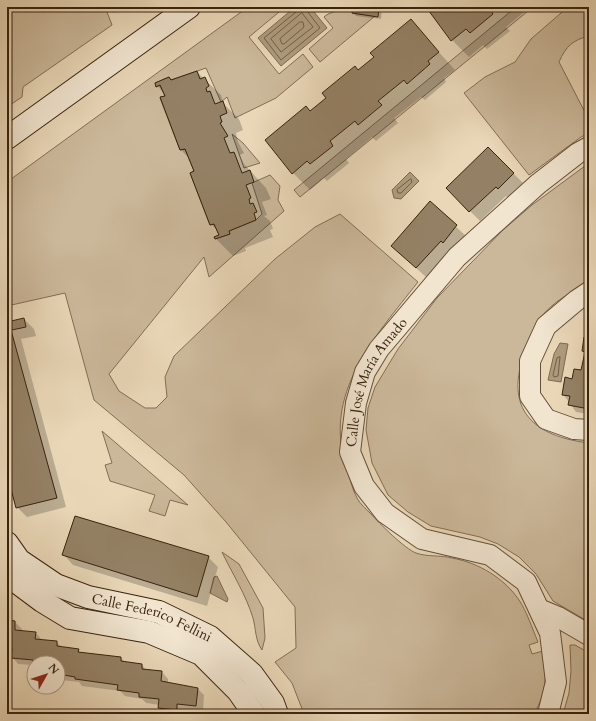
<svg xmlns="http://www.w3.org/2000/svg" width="596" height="721" font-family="Cardo,serif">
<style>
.green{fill:#cbb89a;stroke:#826e54}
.water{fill:#ad9a7d;stroke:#7e6a50}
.shadow{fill:#0003}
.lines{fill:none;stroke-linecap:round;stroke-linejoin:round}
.shore{stroke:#725e45;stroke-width:1}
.building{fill:#948165;stroke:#38230d}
.street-casing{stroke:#645038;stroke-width:22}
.secondary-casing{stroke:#38230d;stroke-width:24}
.street{stroke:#f1e5d0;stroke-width:20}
.secondary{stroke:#f1e5d0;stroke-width:22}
.labels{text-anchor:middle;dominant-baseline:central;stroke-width:4;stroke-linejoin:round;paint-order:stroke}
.street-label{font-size:14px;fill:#38230d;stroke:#f1e5d0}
</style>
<rect width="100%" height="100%" fill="#e9d7b7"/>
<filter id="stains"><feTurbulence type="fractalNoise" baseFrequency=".005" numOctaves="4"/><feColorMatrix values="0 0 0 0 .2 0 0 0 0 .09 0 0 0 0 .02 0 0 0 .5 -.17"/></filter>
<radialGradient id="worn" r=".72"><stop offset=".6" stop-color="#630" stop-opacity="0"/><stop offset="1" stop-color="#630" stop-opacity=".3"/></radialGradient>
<path class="green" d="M7,7H105L112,25L23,87L22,97L7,107Z
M248,7H285L249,37L279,74L303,54L313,67L276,98L235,118L227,97L221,102L206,68L171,80L169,77L155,83L156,87L160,85L165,96L160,98L180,150L185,149L194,171L190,173L210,225L214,224L219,235L214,237L215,239L230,234L229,231L256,220L262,214L252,183L270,175L280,186L278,200L284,211L209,277L204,257L109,374L119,391L145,408H156L167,397L165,377L174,356L275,259L315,227L340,214L418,282C375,337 321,394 347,469C350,478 352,489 357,498C360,504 366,509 371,514C379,523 405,549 416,553C427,557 441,555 452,558C479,563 504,578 519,600C527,612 532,628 538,642L529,645L532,654L543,651C547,676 547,691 534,714H304L292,683L275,662L296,648L295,607L226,522L184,475L94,400L65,293L7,306V182Z
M340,7H353L352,13L375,16L320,62L309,49L333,28L324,17C329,12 336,13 340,7Z
M516,7H533L300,197L294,190Z
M568,7H589V36C573,40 566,46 559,62L589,120V133L581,137L529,175L464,93L485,77L515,62L531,39Z
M232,134L243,143L260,163L244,168Z
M589,163V281C573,292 551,302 541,318C536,324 534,333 530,340C502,400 523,435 589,443V622L553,601L536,574L519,557L498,544L480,537L431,526L408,512L388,495L372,463L366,430L368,408L375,387L398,349L437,298L503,230L532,205Z
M102,431L188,505L170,500L165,516L149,511L155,495L110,481L105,465L112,463Z
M222,552L239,564L263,608L265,638L262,650C255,640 256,629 253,618C246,595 232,573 222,552Z
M570,645H575L589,653V714H563L569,693L571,671Z"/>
<path class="water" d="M295,7H310L327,28L281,66L258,38Z
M410,172L419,181L401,199L394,198L392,190Z
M560,343L568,344L561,382L548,380L554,354Z
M217,576L228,599L227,602L210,593L214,577Z"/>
<path class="shadow" d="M109,7H120L121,10L113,13Z
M354,7H382L381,19L356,16L353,13Z
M428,7H530L506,27L510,31L487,49L483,45L469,57L452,40L427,8Z
M411,21L455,70L444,78L446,82L425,100L421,97L394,118L398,123L376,141L372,137L346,159L349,163L327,181L324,178L310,190L293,173L310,112L375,57Z
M197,72L221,95L224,104L239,119L243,130L236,133L238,142L244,153L240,155L244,164L266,188L271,199L262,202L267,215L264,216L270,221L273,229L270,230L273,237L245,248L246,251L233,256L216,239L220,236L219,232L211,224L190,159L181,150L162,98L166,97L165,95L156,84L172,81Z
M488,148L523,183L508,198L506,196L480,221L447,188Z
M430,203L466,236L427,278L392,246Z
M7,318L11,322L24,319L34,329L36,336L21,339L66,507L27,517L17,507L7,471Z
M589,333V414L576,412L563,394L573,380L582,372L585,353L583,351Z
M64,555L208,557L218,567L207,606L73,565Z
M7,621L15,622L22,629L21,632L36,633L42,640L57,642L62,648L78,650L81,653L121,658L126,663L142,665L147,671L162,672L168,679V683L198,689L204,695L203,712L184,710L183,714H166L159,708L160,705L146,703L142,699L125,696L120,691L82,686L79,682L61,680L58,677V663H34V667L33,665L18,664L12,657V654H7Z"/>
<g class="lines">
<path class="shore" d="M297,7L296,12L264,38L281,60L320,28L307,11V7
M302,13L313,27L281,52L271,39Z
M300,22H303L304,27L284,44H282L280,39Z
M411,179L412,182L401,193H398L397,190Z
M560,357L558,376L554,377L553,375L557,358Z"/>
</g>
<path class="building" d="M353,7H379L378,17L352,13Z
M426,7H493L490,9L493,14L470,33L466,29L451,41Z
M411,19L439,52L428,61L430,64L407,84L404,80L378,101L382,105L358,125L355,121L330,141L333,146L310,164L307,161L292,174L265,140L306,106L310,111L326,98L322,93L355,66L358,70L374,57L370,53Z
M197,71L200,79L205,77L209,86L206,88L207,92L210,91L215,104L223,101L227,113L220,116L222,122L220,123L228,136L224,138L230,153L234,152L242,173L250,170L254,182L246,185L251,198L249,199L250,204L253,203L257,212L254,213L256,220L229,231L230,234L215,239L214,237L219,235L214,224L210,225L190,173L194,171L185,149L180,150L160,97L165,96L160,85L156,87L155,83L169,77L171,80Z
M488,147L514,173L498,189L496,187L469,212L446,188Z
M430,201L457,225L443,243L441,241L416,268L391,246Z
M24,318L26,327L7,331V322Z
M589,328V409L568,405L570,396L562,395L565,377L572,379L574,369L581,370L585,352L582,351L584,337L587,338Z
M11,330L57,498L16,508L7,474V331Z
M75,516L209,556L197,597L62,555Z
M7,620L15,621V630L36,632L35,639L57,641V646L79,649L78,652L121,657V661L142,664V669L162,671L161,681L198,688L196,706L177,704V710L158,708L159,699L139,697V693L117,690L118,685L75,679V677L58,674V663H34V667H32L33,660L11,658L12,648H7Z"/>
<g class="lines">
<defs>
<g id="street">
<path d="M589,292L577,300L546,326L530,361V396L546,419L574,429L589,430"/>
<path d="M541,610L558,617L589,635"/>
<path id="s1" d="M548,714L556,682L550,633L526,582L490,555L422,539L385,513L364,486L350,452L356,403L365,372L379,349L457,257L538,184L578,153L589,147"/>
</g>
<g id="secondary">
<path d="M7,138L189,7"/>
<path id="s2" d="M7,543L19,560L56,585L88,597L159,612L210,637L252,674L273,703L277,714"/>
<path d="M7,575L42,601L70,618L149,632L201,654L238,691L254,714"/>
</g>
</defs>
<use href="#street" class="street-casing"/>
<use href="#secondary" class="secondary-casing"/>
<use href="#street" class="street"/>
<use href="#secondary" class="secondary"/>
</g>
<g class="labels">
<g class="street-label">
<text stroke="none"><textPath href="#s1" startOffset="446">Calle José María Amado</textPath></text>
<text stroke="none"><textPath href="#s2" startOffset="167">Calle Federico Fellini</textPath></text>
</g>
</g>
<rect width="596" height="721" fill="none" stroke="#e9d7b7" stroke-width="24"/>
<rect x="8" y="8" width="580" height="705" fill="none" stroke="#38230d" stroke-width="2"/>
<rect x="12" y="12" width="572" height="697" fill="none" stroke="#38230d"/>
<g transform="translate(46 675) rotate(51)"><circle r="19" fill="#f1e5d0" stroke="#a79782"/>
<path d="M0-3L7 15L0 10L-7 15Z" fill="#8f2418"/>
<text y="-6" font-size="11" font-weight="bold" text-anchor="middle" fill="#38230d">N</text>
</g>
<rect width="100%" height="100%" filter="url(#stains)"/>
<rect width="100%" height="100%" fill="url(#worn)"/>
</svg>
